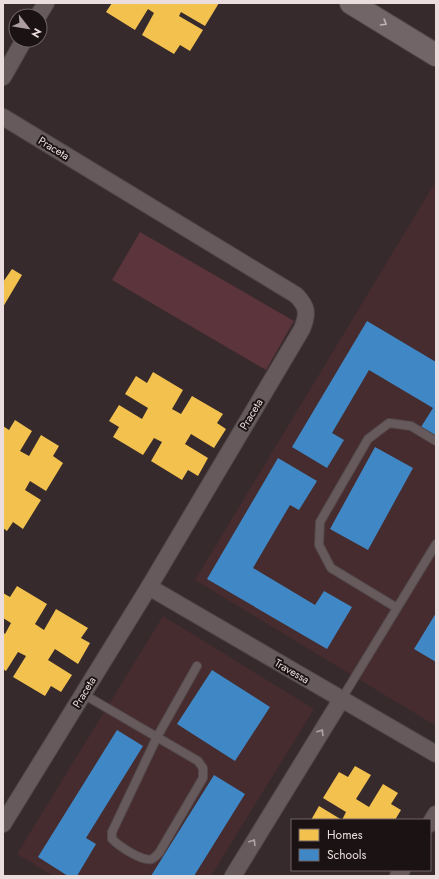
<svg xmlns="http://www.w3.org/2000/svg" width="439" height="879" font-family="Jost,sans-serif">
<style>
.built{fill:#462c2f}
.green{fill:#5c343b}
.homes{fill:#f2c14e}
.schools{fill:#3f88c5}
.lines{fill:none;stroke-linecap:round;stroke-linejoin:round}
.lane-casing{stroke:#524749;stroke-width:10}
.street-casing{stroke:#524749;stroke-width:18}
.secondary-casing{stroke:#524749;stroke-width:24}
.lane{stroke:#665a5c;stroke-width:8}
.street{stroke:#665a5c;stroke-width:16}
.secondary{stroke:#726567;stroke-width:22}
.oneway{stroke:#c1b3b4}
.oneway2{stroke:#afa2a4}
.labels{text-anchor:middle;dominant-baseline:central;stroke-width:4;stroke-linejoin:round;paint-order:stroke}
.street-label{font-size:11px;fill:#ebddde;stroke:#1b1213}
</style>
<rect width="100%" height="100%" fill="#362a2c"/>
<path class="built" d="M436,181V726L195,580Z
M163,616L314,709L211,876H53L17,854Z"/>
<path class="green" d="M140,232L294,321L266,370L112,280Z"/>
<path class="homes" d="M112,3H219L205,26L181,12L179,16L203,30L190,51L180,45L174,54L142,35L154,13L148,9L135,30L106,12Z
M12,269L22,275L3,307V282Z
M153,372L183,390L172,409L181,414L192,396L223,414L217,423L226,429L214,448L191,434L185,444L208,458L198,476L188,470L182,480L151,461L162,442L154,438L143,455L113,437L119,427L109,421L119,405L142,419L148,408L125,394L136,376L147,383Z
M15,420L32,431L20,451L29,456L41,435L59,446L53,456L63,463L46,491L30,481L25,490L41,500L23,529L13,522L7,531L3,528V426L9,430Z
M17,586L47,604L35,624L44,630L56,609L88,628L81,638L90,643L78,664L55,649L48,660L72,675L61,692L51,686L45,696L13,677L26,656L18,652L6,671L3,669V632L5,634L11,623L3,618V593L10,597Z
M355,766L371,775L356,799L369,807L383,784L398,793L391,804L401,810L395,820H311L319,806L342,820L346,812L323,798L339,772L348,777Z"/>
<path class="schools" d="M367,321L436,362V436L421,427L433,408L369,370L332,433L344,440L327,468L292,447Z
M375,447L413,468L368,550L330,529Z
M278,458L317,481L299,510L290,505L253,568L315,605L324,591L352,607L327,649L207,579Z
M436,613V662L414,649Z
M212,670L270,707L235,761L177,724Z
M117,730L143,746L86,838L96,844L77,876H68L38,857Z
M214,775L245,794L194,876H151Z"/>
<g class="lines">
<defs>
<path id="lane" d="M397,608L331,568L319,545L320,522L335,496L368,439L389,423L411,426L436,441
M83,694L198,761L203,768V778L159,853C157,855 154,858 152,859C142,862 119,846 112,839V832L157,737L197,666
M341,700L436,544"/>
<path id="street" d="M38,16L46,3
M3,77L24,40
M3,117L296,295C308,307 308,314 302,329L149,587L3,824
M149,587L436,754
M430,824L436,814
M233,876L341,700
M398,876L402,870"/>
<path id="secondary" d="M351,3L436,55"/>
</defs>
<use href="#lane" class="lane-casing"/>
<use href="#street" class="street-casing"/>
<use href="#secondary" class="secondary-casing"/>
<use href="#lane" class="lane"/>
<use href="#street" class="street"/>
<use href="#secondary" class="secondary"/>
</g>
<defs><path id="oneway-chevron" d="M-2-3.5L2.5 0L-2 3.5" fill="none" stroke-width="1.6" stroke-linecap="round" stroke-linejoin="round"/></defs>
<use class="oneway" href="#oneway-chevron" transform="translate(384 23) rotate(31)"/>
<g class="oneway2">
<use href="#oneway-chevron" transform="translate(321 732) rotate(-58)"/>
<use href="#oneway-chevron" transform="translate(253 842) rotate(-58)"/>
</g>
<g class="labels">
<g class="street-label">
<text transform="translate(54 148) rotate(31)">Praceta</text>
<text transform="translate(251 414) rotate(-59)">Praceta</text>
<text transform="translate(292 671) rotate(30)">Travessa</text>
<text transform="translate(84 692) rotate(-59)">Praceta</text>
</g>
</g>
<rect width="439" height="879" fill="none" stroke="#ebddde" stroke-width="8"/>
<rect x="291" y="819" width="140" height="52" fill="#1b1213" stroke="#6e6364"/>
<rect x="299" y="829" width="20" height="12" fill="#f2c14e" stroke="#6e6364"/>
<text x="327" y="839" font-size="12" fill="#ebddde">Homes</text>
<rect x="299" y="849" width="20" height="12" fill="#3f88c5" stroke="#6e6364"/>
<text x="327" y="859" font-size="12" fill="#ebddde">Schools</text>
<g transform="translate(28 28) rotate(121)"><circle r="19" fill="#1b1213" stroke="#6e6364"/>
<path d="M0-3L7 15L0 10L-7 15Z" fill="#ac9ea0"/>
<text y="-6" font-size="11" font-weight="bold" text-anchor="middle" fill="#ebddde">N</text>
</g>
</svg>
